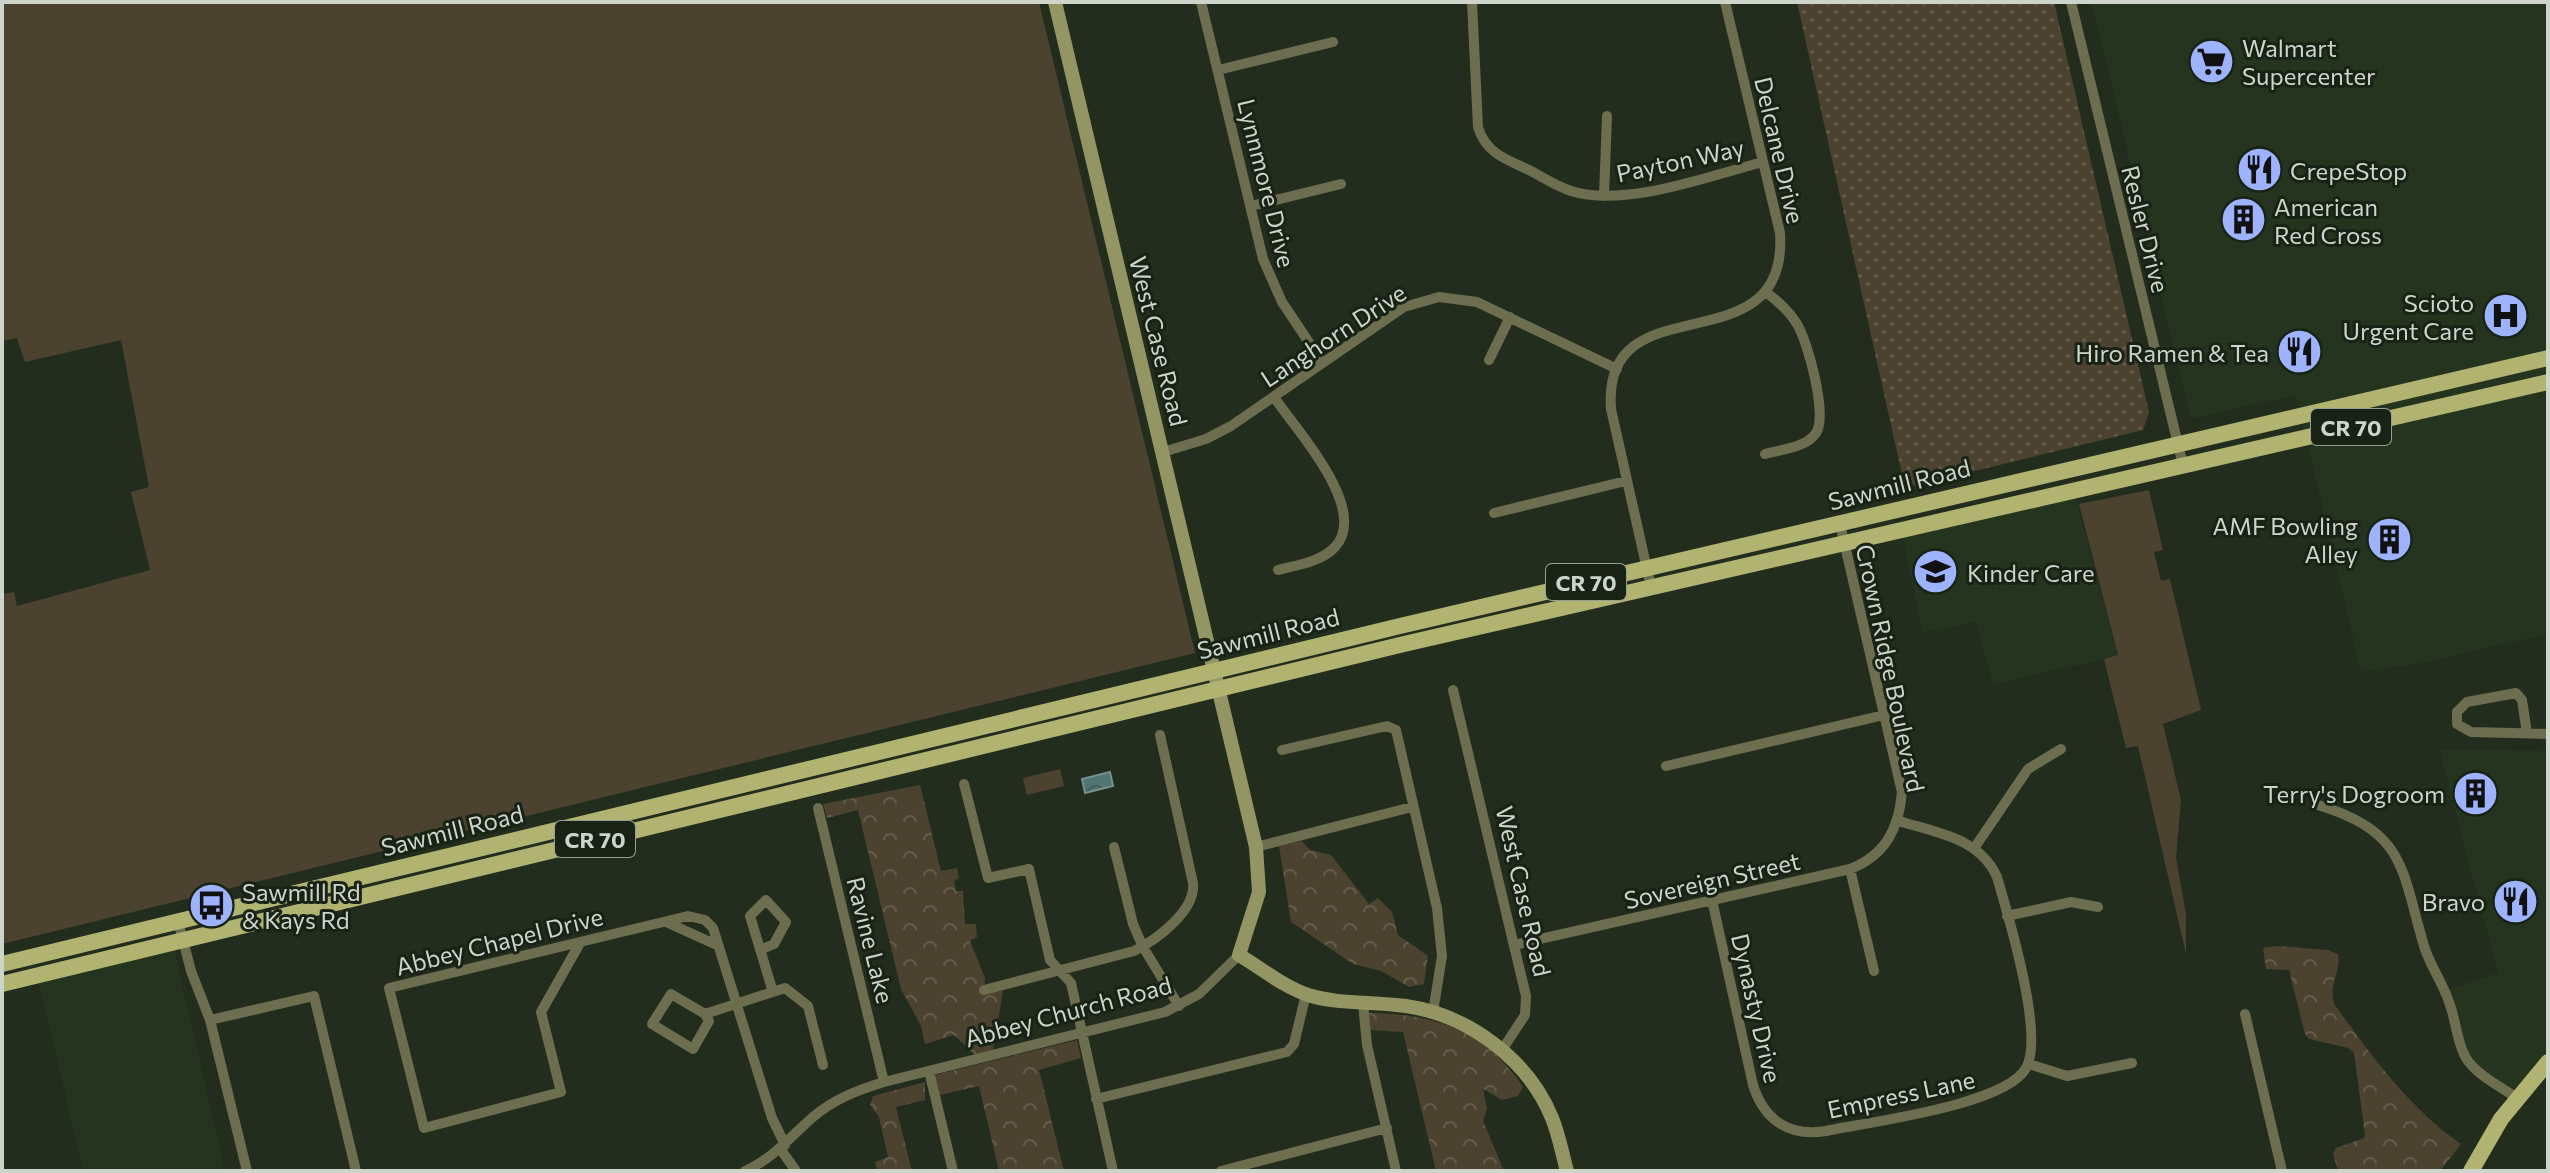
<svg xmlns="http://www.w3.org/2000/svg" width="2550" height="1173" font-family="Commissioner,sans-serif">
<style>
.built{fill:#25341f}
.green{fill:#4c4230}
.forest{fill:url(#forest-crowns)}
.park{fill:url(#park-dots)}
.water{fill:url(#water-waves);stroke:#76928e;stroke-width:2}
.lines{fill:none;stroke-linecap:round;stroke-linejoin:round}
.minor{stroke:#6d6e4f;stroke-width:10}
.secondary{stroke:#939563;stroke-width:14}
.primary{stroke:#b1b371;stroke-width:16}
.labels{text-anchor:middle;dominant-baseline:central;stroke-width:6;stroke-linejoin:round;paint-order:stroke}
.shield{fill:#192315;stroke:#979f94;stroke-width:2}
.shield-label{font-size:22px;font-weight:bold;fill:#cdd4ca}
.poi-label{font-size:24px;fill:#cdd4ca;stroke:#192315;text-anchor:start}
.street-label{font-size:24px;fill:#cdd4ca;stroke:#192315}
</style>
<defs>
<pattern id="forest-crowns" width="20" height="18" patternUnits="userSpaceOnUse" patternTransform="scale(2)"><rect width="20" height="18" fill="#4c4230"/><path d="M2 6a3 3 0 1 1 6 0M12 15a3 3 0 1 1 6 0" fill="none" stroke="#655c4d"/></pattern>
<pattern id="park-dots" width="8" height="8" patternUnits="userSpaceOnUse" patternTransform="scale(2)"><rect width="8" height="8" fill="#4c4230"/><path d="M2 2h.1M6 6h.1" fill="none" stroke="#655c4d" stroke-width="1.8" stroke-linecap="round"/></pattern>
<pattern id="water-waves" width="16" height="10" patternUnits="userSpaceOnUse" patternTransform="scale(2)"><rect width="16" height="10" fill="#507674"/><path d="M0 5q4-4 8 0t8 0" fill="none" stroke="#485e5b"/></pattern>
</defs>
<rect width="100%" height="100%" fill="#222d1e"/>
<path class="built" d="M2092,2H2548V634L2421,663L2361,672L2296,395L2195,418L2190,416Z
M2075,496L2118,656L1993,684L1976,621L1923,633L1902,535Z
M2439,749L2548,751V1061L2514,1104L2469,1065L2444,991L2498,973Z
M174,949L225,1171H83L39,982Z"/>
<path class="green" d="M2,2H1039L1195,653L2,944V594L14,592L17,606L150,570L131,492L149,487L121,340L25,362L17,338L2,341Z
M2149,490L2163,550L2154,552L2161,581L2170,579L2201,710L2163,724L2181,800L2176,857L2186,915V954L2138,746L2126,748L2104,659L2118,655L2079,504Z
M1060,769L1064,786L1027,795L1023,778Z"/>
<path class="forest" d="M920,785L941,871L957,868L959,878L954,881L956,891H963L965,924H976L977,937L970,941L985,978L984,992L1003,991L993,1050L976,1056L954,1035L925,1044L921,1026L901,989L858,810L827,818L823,804Z
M1302,841L1310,850L1331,855L1369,904L1378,898L1392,912L1398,935L1428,956L1424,984L1409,987L1381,971L1353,964L1291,922L1279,846Z
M2277,946L2328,950L2338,954C2342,971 2328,982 2334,1004C2371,1055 2409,1108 2461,1144L2440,1171H2338L2333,1154L2336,1148L2364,1138L2365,1134L2354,1053L2348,1048L2309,1039L2305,1034L2289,970L2266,969L2263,948Z
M1367,1013C1433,1013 1486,1030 1523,1087L1518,1096L1502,1100L1483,1089L1487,1109L1483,1121L1504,1171H1436L1403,1032L1369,1030Z
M1077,1040L1081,1058L1039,1070L1064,1171H999L979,1086L940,1095L935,1075Z
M925,1082V1100L896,1107L912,1171H877L875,1162L888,1157L879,1117L870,1105L873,1096Z"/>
<path class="park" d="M1797,2H2054L2149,412L2143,430L1905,488Z"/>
<path class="water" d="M1110,772L1113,786L1085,793L1082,779Z"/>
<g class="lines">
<path class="minor" d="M1201,2L1263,259L1282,302L1322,362
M1472,2L1478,127C1485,152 1505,159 1527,169C1541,176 1556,186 1571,191C1625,208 1709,176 1763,162
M2071,2L2183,465
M1218,70L1333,42
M1604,196L1607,116
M1251,206L1341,184
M1489,360L1510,317
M1274,397C1296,430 1370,509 1335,547C1321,562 1297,565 1278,570
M1163,452L1206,439L1231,426L1404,307L1439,297L1477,302L1617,369
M1765,454C1782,449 1806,448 1816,433C1828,416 1808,342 1797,324C1789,311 1779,302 1767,293
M1494,513L1626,481
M1651,587L1611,409C1601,278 1789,371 1780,233L1725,2
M1453,690L1526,996L1525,1015L1502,1050
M2527,733L2522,700L2516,693L2467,702L2457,712V724L2471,732L2548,734
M1282,750L1387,726L1396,730L1437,908L1442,956L1433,1012
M1666,766L1884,715
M964,784L988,878L1029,869L1050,960L1071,983L1113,1171
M2318,805C2406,832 2401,868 2424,946C2430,966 2443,983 2449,1002C2456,1020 2457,1045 2468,1061C2479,1076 2501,1087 2517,1098
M818,808L884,1082
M1114,847L1133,924L1143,947L1179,1006
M1256,847L1412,807
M1975,847L2028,769L2061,749
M1850,869L1874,971
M1712,900L1753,1085C1764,1120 1789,1137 1826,1131C1869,1122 2006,1105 2026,1068C2045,1036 2008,915 1997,877C1980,838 1937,833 1899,821
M2007,916L2071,902L2098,907
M178,921L191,971L210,1020L247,1171
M666,922L719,946
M580,943L541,1012L561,1092L424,1128L389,988L688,916L705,920L713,928L772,1118L785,1145
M1514,945L1850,869C1886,855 1899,828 1902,792L1840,524
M760,950L774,944L786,922L766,900L750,916L773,992
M984,990L1134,951C1156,940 1196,911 1193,883L1160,735
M671,994L705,1014L709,1021L693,1049L652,1024Z
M1363,1004L1367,1045L1396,1171
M705,1014L785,988L808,1006L823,1065
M2245,1014L2282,1171
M210,1020L314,996L356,1171
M2029,1064L2067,1076L2132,1063
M929,1071L953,1171
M1096,1099L1287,1052L1294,1044L1306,994
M781,1150L796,1171
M745,1171C774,1158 790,1137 813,1117C834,1099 858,1090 884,1082L1165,1012L1199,994L1239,955
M1221,1171L1387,1128"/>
<path class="secondary" d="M1055,2L1256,847L1259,892L1239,955C1261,968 1284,987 1308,995C1340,1005 1373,1001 1406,1006C1468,1015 1528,1059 1552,1118C1559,1135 1562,1153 1567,1171"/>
<path class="primary" d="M2,964L1400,626L2548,358
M2,984L1404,644L2548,382
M2471,1171L2501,1119L2548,1062"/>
</g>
<defs>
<symbol id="supermarket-disc" viewBox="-11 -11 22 22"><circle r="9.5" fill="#9eb3fd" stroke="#192315"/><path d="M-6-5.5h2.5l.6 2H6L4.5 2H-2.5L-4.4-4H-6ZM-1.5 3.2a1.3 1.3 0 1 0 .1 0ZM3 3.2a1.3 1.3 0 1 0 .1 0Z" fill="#111"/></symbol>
<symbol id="restaurant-disc" viewBox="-11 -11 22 22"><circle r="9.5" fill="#9eb3fd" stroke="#192315"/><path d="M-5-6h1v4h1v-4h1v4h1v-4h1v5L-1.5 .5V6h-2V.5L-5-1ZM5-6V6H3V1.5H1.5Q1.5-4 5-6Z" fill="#111"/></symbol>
<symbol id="building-disc" viewBox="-11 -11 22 22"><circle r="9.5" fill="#9eb3fd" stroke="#192315"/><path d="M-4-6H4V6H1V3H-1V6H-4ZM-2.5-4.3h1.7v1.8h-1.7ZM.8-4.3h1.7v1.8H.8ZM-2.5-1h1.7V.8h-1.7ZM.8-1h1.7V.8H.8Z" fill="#111"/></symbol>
<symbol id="hospital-disc" viewBox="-11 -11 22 22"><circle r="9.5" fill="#9eb3fd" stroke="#192315"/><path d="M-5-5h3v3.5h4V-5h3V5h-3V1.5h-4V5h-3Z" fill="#111"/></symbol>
<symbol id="school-disc" viewBox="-11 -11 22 22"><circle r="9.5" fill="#9eb3fd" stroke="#192315"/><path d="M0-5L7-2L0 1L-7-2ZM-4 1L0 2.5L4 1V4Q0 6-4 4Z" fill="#111"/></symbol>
<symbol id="bus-disc" viewBox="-11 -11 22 22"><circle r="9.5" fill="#9eb3fd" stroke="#192315"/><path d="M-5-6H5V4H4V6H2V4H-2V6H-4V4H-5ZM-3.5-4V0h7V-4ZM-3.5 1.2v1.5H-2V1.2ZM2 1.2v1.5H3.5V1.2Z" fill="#111"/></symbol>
</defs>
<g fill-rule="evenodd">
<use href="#supermarket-disc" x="2186" y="36" width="51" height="51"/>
<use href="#restaurant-disc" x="2234" y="144" width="51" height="51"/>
<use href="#building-disc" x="2218" y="194" width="51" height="51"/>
<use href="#hospital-disc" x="2480" y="290" width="51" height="51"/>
<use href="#restaurant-disc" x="2274" y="326" width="51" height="51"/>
<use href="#building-disc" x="2364" y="514" width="51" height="51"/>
<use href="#school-disc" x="1910" y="546" width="51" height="51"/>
<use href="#building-disc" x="2450" y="768" width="51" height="51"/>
<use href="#restaurant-disc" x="2490" y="876" width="51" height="51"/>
<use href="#bus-disc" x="186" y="880" width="51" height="51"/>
</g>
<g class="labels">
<g class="shield">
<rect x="2311" y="409" width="80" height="36" rx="6"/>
<rect x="1546" y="564" width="80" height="36" rx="6"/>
<rect x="555" y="821" width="80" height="36" rx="6"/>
</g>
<g class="shield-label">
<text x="2351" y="427">CR 70</text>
<text x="1586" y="582">CR 70</text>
<text x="595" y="839">CR 70</text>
</g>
<g class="poi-label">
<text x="2242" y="47">Walmart<tspan x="2242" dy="28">Supercenter</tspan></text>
<text x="2290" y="170">CrepeStop</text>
<text x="2274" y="206">American<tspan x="2274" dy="28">Red Cross</tspan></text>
<text x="2474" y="302" text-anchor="end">Scioto<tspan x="2474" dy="28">Urgent Care</tspan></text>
<text x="2269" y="352" text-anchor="end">Hiro Ramen &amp; Tea</text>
<text x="2358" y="525" text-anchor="end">AMF Bowling<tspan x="2358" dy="28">Alley</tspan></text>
<text x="1967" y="572">Kinder Care</text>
<text x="2445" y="793" text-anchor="end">Terry's Dogroom</text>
<text x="242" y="891">Sawmill Rd<tspan x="242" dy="28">&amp; Kays Rd</tspan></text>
<text x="2485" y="901" text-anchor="end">Bravo</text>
</g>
<g class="street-label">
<text transform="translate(1780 150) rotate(77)">Delcane Drive</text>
<text transform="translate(1680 160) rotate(-12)">Payton Way</text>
<text transform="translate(1267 183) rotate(76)">Lynnmore Drive</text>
<text transform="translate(2146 229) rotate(76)">Resler Drive</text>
<text transform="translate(1333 335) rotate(-33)">Langhorn Drive</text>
<text transform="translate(1159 341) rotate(76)">West Case Road</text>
<text transform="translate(1899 484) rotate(-14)">Sawmill Road</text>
<text transform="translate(1268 633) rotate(-14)">Sawmill Road</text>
<text transform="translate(1891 668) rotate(78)">Crown Ridge Boulevard</text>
<text transform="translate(452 830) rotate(-14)">Sawmill Road</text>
<text transform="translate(1712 880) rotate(-13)">Sovereign Street</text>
<text transform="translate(1524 891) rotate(77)">West Case Road</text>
<text transform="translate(871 940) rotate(76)">Ravine Lake</text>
<text transform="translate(499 941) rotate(-14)">Abbey Chapel Drive</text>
<text transform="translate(1757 1008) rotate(77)">Dynasty Drive</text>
<text transform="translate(1068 1011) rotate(-15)">Abbey Church Road</text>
<text transform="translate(1901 1094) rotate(-12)">Empress Lane</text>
</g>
</g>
<rect width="2550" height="1173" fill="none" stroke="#cdd4ca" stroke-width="8"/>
</svg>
